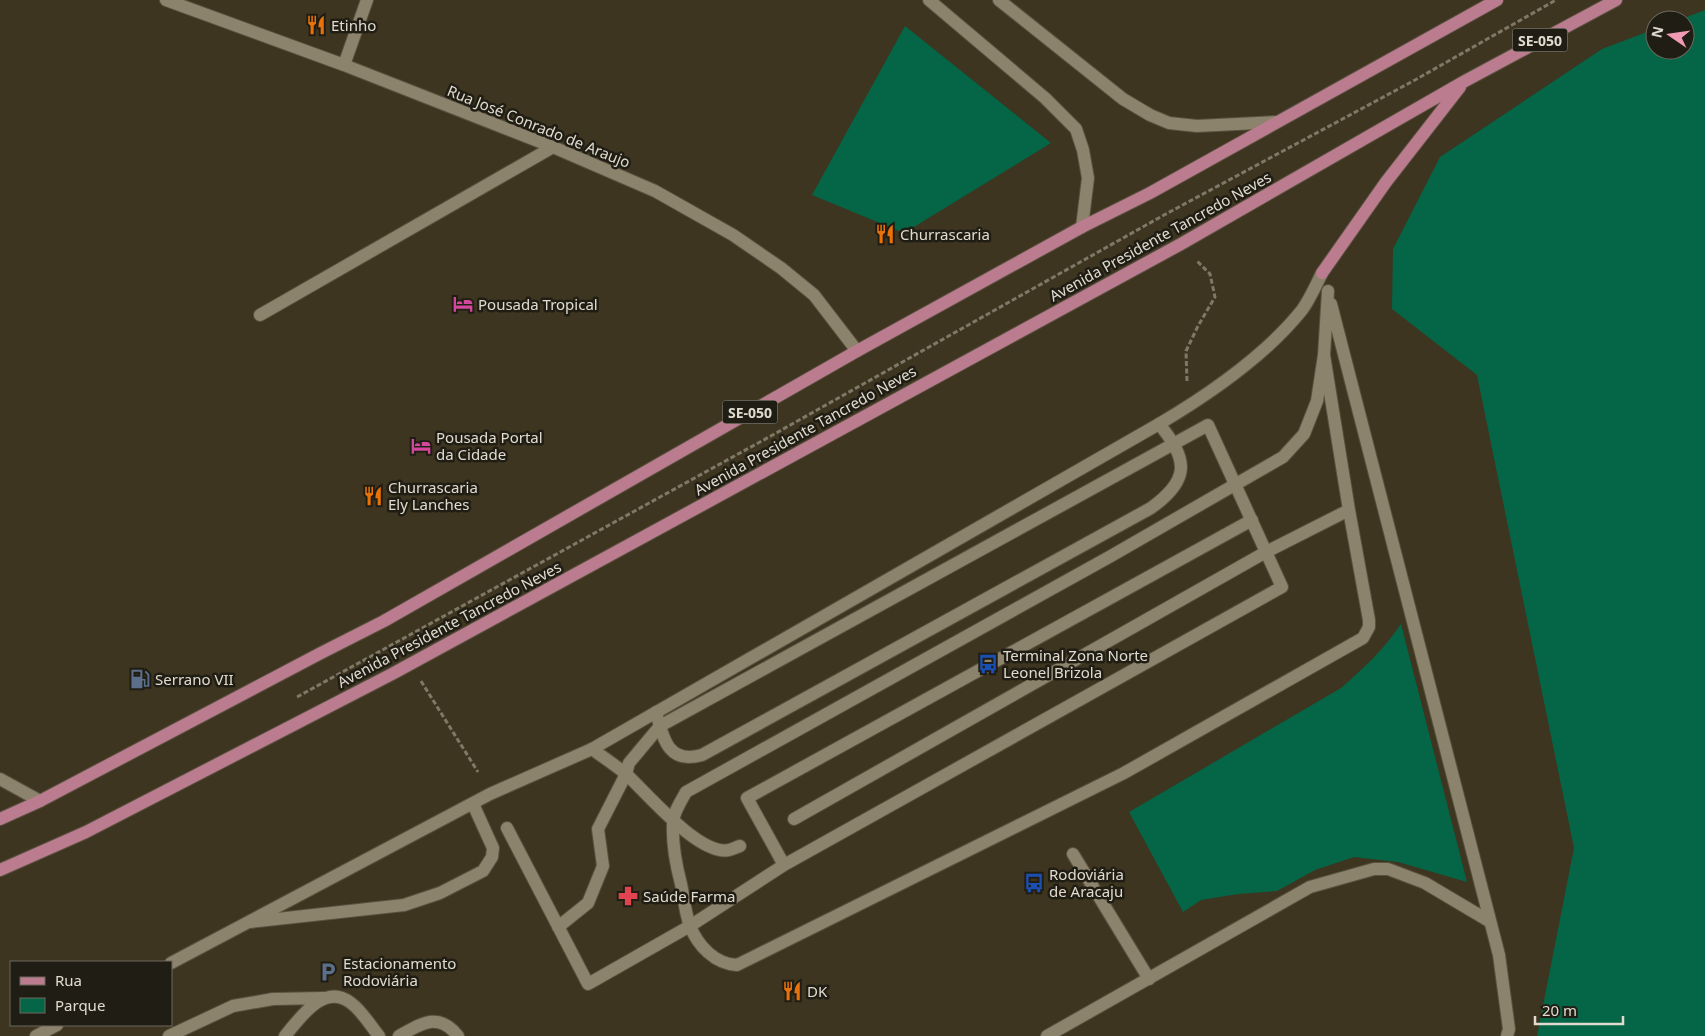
<svg xmlns="http://www.w3.org/2000/svg" width="1705" height="1036" font-family="'Noto Sans',sans-serif">
<style>
.green{fill:#046646}
.lines{fill:none;stroke-linecap:round;stroke-linejoin:round}
.service-casing{stroke:#59513f;stroke-width:14}
.pedestrian-casing{stroke:#59513f;stroke-width:14}
.minor-casing{stroke:#59513f;stroke-width:14}
.tertiary-casing{stroke:#59513f;stroke-width:14}
.primary-casing{stroke:#59513f;stroke-width:14}
.path{stroke:#7f7867;stroke-width:3;stroke-dasharray:5 2.5;stroke-linecap:butt}
.service{stroke:#8c836c;stroke-width:12}
.pedestrian{stroke:#8c836c;stroke-width:12}
.minor{stroke:#8c836c;stroke-width:12}
.tertiary{stroke:#8c836c;stroke-width:12}
.primary{stroke:#bb7c8f;stroke-width:12}
.labels{text-anchor:middle;dominant-baseline:central;stroke-width:5;stroke-linejoin:round;paint-order:stroke}
.shield{fill:#201d14;stroke:#a6a296;stroke-width:1}
.shield-label{font-size:14px;font-weight:bold;fill:#e0dbce}
.poi-label{font-size:15px;fill:#e0dbce;stroke:#201d14;text-anchor:start}
.street-label{font-size:15px;fill:#e0dbce;stroke:#201d14}
</style>
<rect width="100%" height="100%" fill="#3d3520"/>
<path class="green" d="M1705,10V1036H1537L1574,848L1477,375L1392,309L1393,249L1440,157L1602,49L1655,29V50H1685V20H1679Z
M905,26L1051,143L904,233L812,195Z
M1401,624L1467,882L1398,862L1354,857L1315,870L1277,891L1238,894L1201,900L1183,912L1129,812L1341,688C1364,668 1384,649 1401,624Z"/>
<g class="lines">
<defs>
<path id="service" d="M1331,304L1499,955L1509,1029L1507,1036
M260,315L553,147
M1324,355L1349,510L1369,620V627L1363,638L1124,773L737,965C715,964 698,946 690,926C685,913 684,897 681,884C676,865 672,844 673,823C673,813 681,801 686,792L1111,556L1283,457L1304,434L1317,401L1324,355L1328,291
M656,712C663,738 668,765 702,755L1151,508C1190,480 1189,460 1159,424
M592,749C603,757 615,765 626,774C647,793 699,856 729,850C733,849 737,847 740,846
M794,819L1266,552L1349,510
M1073,854L1149,979
M250,922L404,905L440,893L483,871L492,857L493,848L473,804
M169,1036L233,1006L273,999L324,998
M285,1036C300,1018 324,982 351,1003C362,1011 370,1025 379,1036
M399,1036C421,1024 438,1011 458,1036
M1047,1036L1310,887L1374,869H1388L1425,883L1489,921"/>
<path id="pedestrian" d="M507,828C534,880 561,932 588,984L690,926L784,865L1282,587L1208,425L660,726L629,763L626,774L598,829L603,866L588,903L558,927
M784,865L747,798L1252,520"/>
<path id="minor" d="M166,0L344,65L553,147L655,191L733,235L781,268L814,295L857,351
M344,65L367,0
M171,963L490,794L592,749L1159,424C1208,395 1266,355 1302,310C1310,299 1316,285 1322,273
M36,1036L57,1025"/>
<path id="tertiary" d="M929,0L1045,98L1076,129L1083,150L1088,178L1082,227
M999,0L1123,99L1150,115L1169,123L1197,126L1276,122
M0,779L40,801"/>
<path id="primary" d="M1322,273L1386,182L1460,87
M0,819L40,801L321,653L384,621L857,351L1082,227L1150,193L1497,0
M0,870L86,832L392,674L1181,244L1465,81L1616,0"/>
</defs>
<use href="#service" class="service-casing"/>
<use href="#pedestrian" class="pedestrian-casing"/>
<use href="#minor" class="minor-casing"/>
<use href="#tertiary" class="tertiary-casing"/>
<use href="#primary" class="primary-casing"/>
<path class="path" d="M1187,381L1186,351L1198,326L1215,297L1210,274L1196,260
M421,681L478,772
M297,697L769,437L1164,215L1415,80L1556,0"/>
<use href="#service" class="service"/>
<use href="#pedestrian" class="pedestrian"/>
<use href="#minor" class="minor"/>
<use href="#tertiary" class="tertiary"/>
<use href="#primary" class="primary"/>
</g>
<defs>
<symbol id="restaurant-bare" viewBox="-9 -9 18 18"><path d="M-5-6h1v4h1v-4h1v4h1v-4h1v5L-1.5 .5V6h-2V.5L-5-1ZM5-6V6H3V1.5H1.5Q1.5-4 5-6Z" fill="#e8710a" stroke="#201d14" stroke-width="2.5" paint-order="stroke"/></symbol>
<symbol id="hotel-bare" viewBox="-9 -9 18 18"><path d="M-6-4.5h1.5V1H6V5H4.5V3h-9V5H-6ZM-4 0a1.8 1.8 0 1 1 3.6 0ZM.5 0V-2.5h3Q6-2.5 6 0Z" fill="#d1479c" stroke="#201d14" stroke-width="2.5" paint-order="stroke"/></symbol>
<symbol id="bus-bare" viewBox="-9 -9 18 18"><path d="M-5-6H5V4H4V6H2V4H-2V6H-4V4H-5ZM-3.5-4V0h7V-4ZM-3.5 1.2v1.5H-2V1.2ZM2 1.2v1.5H3.5V1.2Z" fill="#1a4fb4" stroke="#201d14" stroke-width="2.5" paint-order="stroke"/></symbol>
<symbol id="fuel-bare" viewBox="-9 -9 18 18"><path d="M-5.5-6h7V0h2V4h1.3V-2.5L3-4.5l.8-.8L6-3V5H2.5V1h-1V6h-7ZM-4.2-4.7v3.2H.2V-4.7Z" fill="#5c6f8a" stroke="#201d14" stroke-width="2.5" paint-order="stroke"/></symbol>
<symbol id="pharmacy-bare" viewBox="-9 -9 18 18"><path d="M-2-6h4v4h4v4h-4v4h-4v-4h-4v-4h4Z" fill="#e0444e" stroke="#201d14" stroke-width="2.5" paint-order="stroke"/></symbol>
<symbol id="parking-bare" viewBox="-9 -9 18 18"><path d="M-3.5-5.5H1a3.5 3.5 0 0 1 0 7H-1V5.5H-3.5ZM-1-3.4V-.6H.8a1.4 1.4 0 0 0 0-2.8Z" fill="#5c6f8a" stroke="#201d14" stroke-width="2.5" paint-order="stroke"/></symbol>
</defs>
<g fill-rule="evenodd">
<use href="#restaurant-bare" x="302" y="11" width="28" height="28"/>
<use href="#restaurant-bare" x="871" y="220" width="28" height="28"/>
<use href="#hotel-bare" x="449" y="290" width="28" height="28"/>
<use href="#hotel-bare" x="407" y="432" width="28" height="28"/>
<use href="#restaurant-bare" x="359" y="482" width="28" height="28"/>
<use href="#bus-bare" x="974" y="650" width="28" height="28"/>
<use href="#fuel-bare" x="126" y="665" width="28" height="28"/>
<use href="#bus-bare" x="1020" y="869" width="28" height="28"/>
<use href="#pharmacy-bare" x="614" y="882" width="28" height="28"/>
<use href="#parking-bare" x="314" y="958" width="28" height="28"/>
<use href="#restaurant-bare" x="778" y="977" width="28" height="28"/>
</g>
<g class="labels">
<g class="shield">
<rect x="1512.5" y="28.5" width="55" height="23" rx="4"/>
<rect x="722.5" y="400.5" width="55" height="23" rx="4"/>
</g>
<g class="shield-label">
<text x="1540" y="40">SE-050</text>
<text x="750" y="412">SE-050</text>
</g>
<g class="poi-label">
<text x="331" y="25">Etinho</text>
<text x="900" y="234">Churrascaria</text>
<text x="478" y="304">Pousada Tropical</text>
<text x="436" y="437">Pousada Portal<tspan x="436" dy="17">da Cidade</tspan></text>
<text x="388" y="487">Churrascaria<tspan x="388" dy="17">Ely Lanches</tspan></text>
<text x="1003" y="655">Terminal Zona Norte<tspan x="1003" dy="17">Leonel Brizola</tspan></text>
<text x="155" y="679">Serrano VII</text>
<text x="1049" y="874">Rodoviária<tspan x="1049" dy="17">de Aracaju</tspan></text>
<text x="643" y="896">Saúde Farma</text>
<text x="343" y="963">Estacionamento<tspan x="343" dy="17">Rodoviária</tspan></text>
<text x="807" y="991">DK</text>
</g>
<g class="street-label">
<text transform="translate(539 126) rotate(22)">Rua José Conrado de Araujo</text>
<text transform="translate(1160 236) rotate(-29)">Avenida Presidente Tancredo Neves</text>
<text transform="translate(805 430) rotate(-29)">Avenida Presidente Tancredo Neves</text>
<text transform="translate(449 624) rotate(-28)">Avenida Presidente Tancredo Neves</text>
</g>
</g>
<rect x="10" y="961" width="162" height="65" fill="#201d14" stroke="#6d695e"/>
<rect x="20" y="977" width="25" height="8" fill="#bb7c8f" stroke="#6d695e"/>
<text x="55" y="986" font-size="15" fill="#e0dbce">Rua</text>
<rect x="20" y="998" width="25" height="15" fill="#046646" stroke="#6d695e"/>
<text x="55" y="1011" font-size="15" fill="#e0dbce">Parque</text>
<g transform="translate(1670 35) rotate(283)"><circle r="24" fill="#201d14" stroke="#6d695e"/>
<path d="M0-4L9 19L0 12L-9 19Z" fill="#f19ab4"/>
<text y="-8" font-size="14" font-weight="bold" text-anchor="middle" fill="#e0dbce">N</text>
</g>
<path d="M1535 1016v8h88v-8" fill="none" stroke="#e0dbce" stroke-width="2.5"/>
<text x="1542" y="1016" font-size="15" fill="#e0dbce" stroke="#201d14" stroke-width="4" paint-order="stroke">20 m</text>
</svg>
